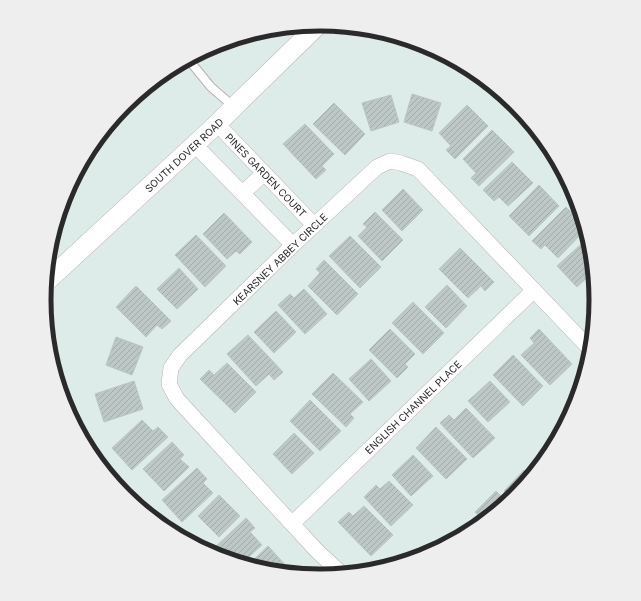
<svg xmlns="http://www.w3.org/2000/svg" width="641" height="601" font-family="Inter,sans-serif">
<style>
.building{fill:url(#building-hatch);stroke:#b7c6c5}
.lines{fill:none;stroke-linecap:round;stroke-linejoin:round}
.service-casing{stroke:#bdb1b1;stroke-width:10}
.minor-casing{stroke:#bdb1b1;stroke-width:16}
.tertiary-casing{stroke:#bdb1b1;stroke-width:20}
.service{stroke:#fff;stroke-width:8}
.minor{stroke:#fff;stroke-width:15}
.tertiary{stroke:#fff;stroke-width:19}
.labels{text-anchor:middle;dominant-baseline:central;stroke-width:3;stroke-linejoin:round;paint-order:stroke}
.street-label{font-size:10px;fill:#2a2a2a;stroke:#fff}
.rim{fill:none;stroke:#2a2a2a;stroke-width:5}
</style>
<defs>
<pattern id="building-hatch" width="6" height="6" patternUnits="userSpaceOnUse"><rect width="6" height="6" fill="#bdc7c5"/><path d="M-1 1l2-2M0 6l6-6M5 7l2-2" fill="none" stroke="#a3aba9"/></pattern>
</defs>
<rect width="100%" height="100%" fill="#ddebe9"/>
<path class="building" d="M412,94L441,103L432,131L404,122Z
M391,95L399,122L371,131L362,103Z
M134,98L137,101L126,113L122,109Z
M334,103L365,134L345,155L313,124Z
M467,105L488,126L455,159L446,150L451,146L439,133Z
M305,124L334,154L322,166L326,170L316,179L283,144Z
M492,130L514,152L479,186L471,178L476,173L463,159Z
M512,162L533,183L508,206L499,197L494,201L483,190Z
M539,185L559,206L529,236L509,216Z
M403,189L423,210L402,231L382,210Z
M566,207L586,227V229L558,258L545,245L541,249L532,241Z
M375,212L403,240L382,261L358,236L367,227L363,224Z
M224,213L252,242L240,254L236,251L227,259L203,234Z
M196,235L226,266L205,287L175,255Z
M350,236L381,267L360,288L329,256Z
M589,237L592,247L594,271L577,287L557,266Z
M460,248L494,282L485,291L481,286L468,298L439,269Z
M324,260L358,294L337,315L308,286L320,273L316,269Z
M179,268L198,289L177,309L157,289Z
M595,279L597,298L586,287Z
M447,285L467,306L446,328L425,307Z
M136,286L171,321L162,329L157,325L146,337L116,307Z
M304,289L327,314L305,334L278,305L290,294L294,298Z
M413,302L444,333L423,354L392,323Z
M276,311L296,332L274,353L254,332Z
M390,329L415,354L405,364L408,367L397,378L369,350Z
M539,329L572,364L550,385L521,355L534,343L530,338Z
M248,335L283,372L274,380L269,374L256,386L227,354Z
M116,337L143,347L132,375L106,365Z
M513,355L543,386L523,406L493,375Z
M371,359L391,381L369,401L349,379Z
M227,363L256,392L235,413L200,379L209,370L214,375Z
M333,373L363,402L350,414L354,418L346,427L312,394Z
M134,381L143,409L104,422L95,394Z
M490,381L510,402L488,422L468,401Z
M310,400L341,431L320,451L290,421Z
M466,408L495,438L473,458L440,423L449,415L454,420Z
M142,420L153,431L158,427L168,437L132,470L112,448Z
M566,424L556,443L552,439Z
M436,427L467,459L446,479L416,448Z
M294,433L314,453L292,474L273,454Z
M172,442L184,455L180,459L189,467L164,491L143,469Z
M413,455L433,476L411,496L392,475Z
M197,468L207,479L203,483L213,493L182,522L162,500Z
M524,470L531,477L512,499L504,491Z
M389,481L413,505L391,526L364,497L376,485L380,489Z
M496,491L508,503L485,522L475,512Z
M219,495L240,516L219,537L198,516Z
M364,506L393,535L371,556L338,522L349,512L353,516Z
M246,518L255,528L250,532L262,545L241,564L216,556L211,551Z
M477,521L480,525L474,531L457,540Z
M268,546L288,568L283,573L266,572L247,566Z
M295,570L300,575L291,574Z"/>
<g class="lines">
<defs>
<path id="service" d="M188,59L211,87L234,107"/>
<path id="minor" d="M217,124L314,225
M195,145L293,245
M243,193L264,173
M292,524L534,290
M343,575L317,551L177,399L169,384L171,368L180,355L293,245L377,167L390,161L401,163L418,169L592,351"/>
<path id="tertiary" d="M46,282L217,124L234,107L319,24"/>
</defs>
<use href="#service" class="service-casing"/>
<use href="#minor" class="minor-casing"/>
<use href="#tertiary" class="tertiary-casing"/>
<use href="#service" class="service"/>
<use href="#minor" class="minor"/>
<use href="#tertiary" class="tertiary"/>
</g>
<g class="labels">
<g class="street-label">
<text transform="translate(184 155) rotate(-43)">SOUTH DOVER ROAD</text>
<text transform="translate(266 175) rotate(46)">PINES GARDEN COURT</text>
<text transform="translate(280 259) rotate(-44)">KEARSNEY ABBEY CIRCLE</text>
<text transform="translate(413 407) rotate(-44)">ENGLISH CHANNEL PLACE</text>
</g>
</g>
<path d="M0 0H641V601H0ZM51 300a269 269 0 1 1 538 0a269 269 0 1 1-538 0Z" fill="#eee" fill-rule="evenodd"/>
<path class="rim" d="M51 300a269 269 0 1 1 538 0a269 269 0 1 1-538 0Z"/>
</svg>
